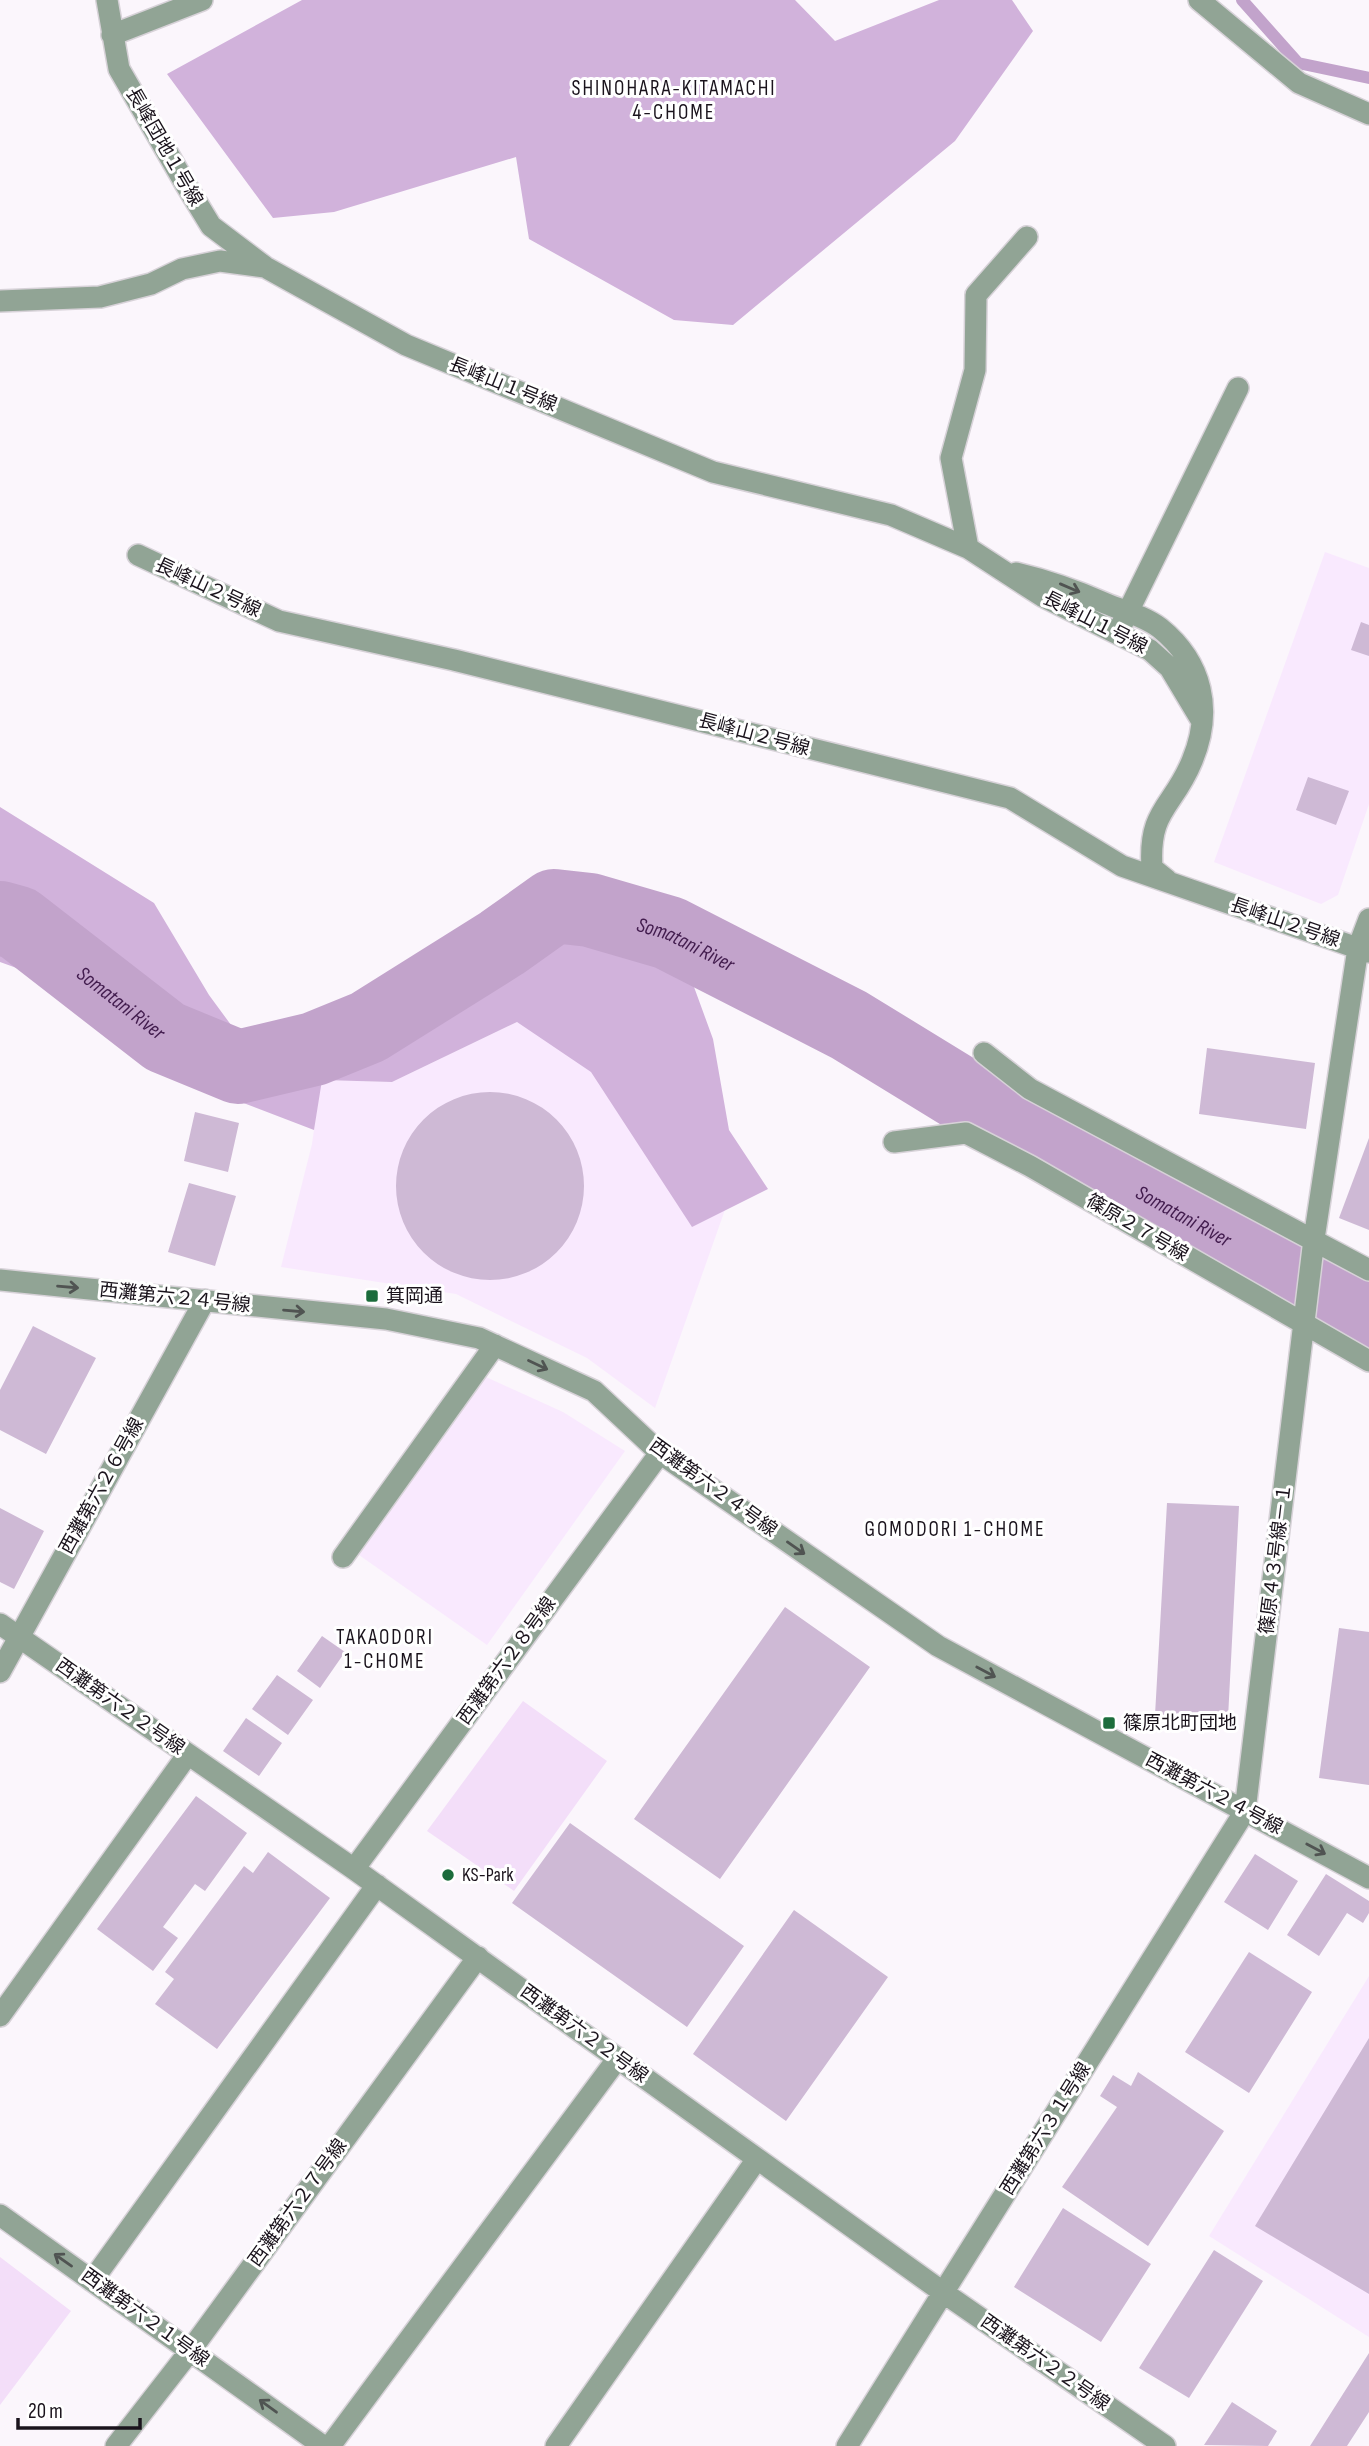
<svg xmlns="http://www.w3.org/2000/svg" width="1369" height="2446" font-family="'Sofia Sans Condensed','Noto Sans JP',sans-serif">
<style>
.built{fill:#f9e9fe}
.green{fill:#f3def9}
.forest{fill:#d1b2db}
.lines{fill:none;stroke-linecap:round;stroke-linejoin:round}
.stream{stroke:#c2a3cb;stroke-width:12}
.river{stroke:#c2a3cb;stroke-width:74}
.building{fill:#ceb9d5}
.minor-casing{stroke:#d7d2d8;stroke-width:24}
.minor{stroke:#91a495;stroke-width:21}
.oneway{stroke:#505452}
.poi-dot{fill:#1c6c3c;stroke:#fff;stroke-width:2.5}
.labels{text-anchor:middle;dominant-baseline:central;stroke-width:6;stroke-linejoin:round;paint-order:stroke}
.street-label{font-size:19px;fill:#1a131c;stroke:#fff}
.poi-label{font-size:19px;fill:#1a131c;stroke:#fff;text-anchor:start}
.neighbourhood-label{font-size:21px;letter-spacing:2px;fill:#1a131c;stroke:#fff}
.water-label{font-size:21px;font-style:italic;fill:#421c4e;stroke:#fff}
</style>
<rect width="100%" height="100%" fill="#fbf6fc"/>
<path class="built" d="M1325,552L1369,568V804L1338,895L1321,904L1214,862Z
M517,1022L630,1064L727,1204L655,1408L587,1358L456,1294L281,1267L312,1144L321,1080L392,1082Z
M486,1377L563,1412L625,1451L487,1645L359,1555Z
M1369,1976V2337L1209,2236Z"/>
<path class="green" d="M523,1701L607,1761L514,1891L427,1831Z
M0,2257L71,2311L0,2405Z"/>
<path class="forest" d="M302,0H795L835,41L939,0H1012L1033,31L955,141L733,325L674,320L529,239L516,157L334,212L273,218L167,74Z
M0,807L154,903L209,995L245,1044L289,1078L369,1048L412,972L504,909L585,912L690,976L713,1039L729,1130L768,1189L692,1227L591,1072L517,1022L392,1082L322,1080L314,1130L141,1064L36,975L0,962Z"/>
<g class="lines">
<path class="stream" d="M1242,0L1298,63L1369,78"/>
<path class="river" id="s1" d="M0,918L18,923L165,1037L238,1067L314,1049L368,1027L502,943L554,906L590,910L669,933L849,1025L960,1093L1369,1318"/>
</g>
<path class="building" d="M1361,622L1369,625V656L1351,650Z
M1308,777L1349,791L1336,825L1296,810Z
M1207,1048L1315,1063L1306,1129L1199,1114Z
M396 1186a94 94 0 1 1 188 0a94 94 0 1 1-188 0Z
M195,1112L239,1123L228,1172L184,1161Z
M1369,1138V1230L1339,1218Z
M189,1183L236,1196L215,1266L168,1252Z
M33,1326L96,1358L46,1454L0,1430V1390Z
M1167,1503L1239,1506L1228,1718L1155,1715Z
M0,1508L44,1531L14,1589L0,1582Z
M785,1607L870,1667L720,1879L634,1819Z
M1339,1628L1369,1632V1785L1319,1778Z
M322,1636L345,1652L320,1688L297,1671Z
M277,1675L313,1700L288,1735L252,1709Z
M246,1718L282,1743L259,1776L223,1751Z
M196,1796L247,1833L205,1891L195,1884L163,1927L178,1938L153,1971L97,1929Z
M570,1823L744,1946L687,2027L512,1903Z
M268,1852L330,1898L217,2049L155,2004L174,1979L165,1972L244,1866L253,1873Z
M1255,1854L1298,1881L1268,1930L1224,1902Z
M1326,1874L1369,1901V1913L1363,1923L1347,1913L1319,1956L1287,1935Z
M794,1910L888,1977L786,2121L693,2054Z
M1249,1952L1312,1992L1249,2093L1185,2052Z
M1369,2038V2294L1255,2226Z
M1138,2072L1224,2131L1148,2246L1062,2187L1117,2107L1100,2096L1113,2075L1131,2086Z
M1063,2208L1151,2264L1101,2342L1014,2287Z
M1214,2250L1263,2281L1189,2398L1139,2368Z
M1369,2353V2412L1347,2446H1310Z
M1232,2402L1277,2431L1268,2446L1204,2445Z"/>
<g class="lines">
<defs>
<path id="minor" d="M107,0L119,69L186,185L211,226L264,266
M1199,0L1299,83L1369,114
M112,35L202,0
M0,301L100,297L151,284L182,269L220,261L265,267L406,345L713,472L891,515L968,548L1042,596L1150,650L1170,668L1200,718
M968,548L951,458L975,370L976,295L1027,237
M138,555L279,621L454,660L1010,798L1122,866L1369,952
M1016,573C1050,581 1075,590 1107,604C1124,611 1144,616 1160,628C1203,663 1213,711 1192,761C1173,808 1148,809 1152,868L1167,880
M1122,624L1238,388
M984,1053L1030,1089L1369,1270
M894,1142L966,1133L1030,1166L1369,1361
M0,1280L386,1319L479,1338L594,1391L660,1453L938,1646L1369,1878
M343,1557L495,1345
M0,1624L354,1869L944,2293L1165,2446
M0,1672L205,1300
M354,1869L660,1453
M0,2016L188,1754
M0,2215L323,2446
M92,2281L377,1885
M116,2446L190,2351L478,1957
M330,2446L618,2058
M556,2446L757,2159
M847,2446L1245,1811L1314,1239L1358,948L1369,919"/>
</defs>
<use href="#minor" class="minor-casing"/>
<use href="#minor" class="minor"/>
</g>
<defs><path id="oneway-shaft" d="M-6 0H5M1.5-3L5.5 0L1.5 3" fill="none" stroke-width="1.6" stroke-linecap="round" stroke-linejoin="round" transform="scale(1.75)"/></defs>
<g class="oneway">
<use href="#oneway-shaft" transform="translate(1070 588) rotate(23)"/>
<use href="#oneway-shaft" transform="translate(68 1287) rotate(5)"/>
<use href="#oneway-shaft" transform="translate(294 1311) rotate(5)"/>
<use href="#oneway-shaft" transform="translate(538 1365) rotate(25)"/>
<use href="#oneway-shaft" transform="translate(796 1548) rotate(35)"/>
<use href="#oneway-shaft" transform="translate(986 1672) rotate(28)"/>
<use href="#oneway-shaft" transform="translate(1316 1849) rotate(28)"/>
<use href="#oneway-shaft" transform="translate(63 2260) rotate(-145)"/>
<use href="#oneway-shaft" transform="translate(268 2406) rotate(-144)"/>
</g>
<g class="poi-dot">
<rect x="365" y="1289" width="14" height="14" rx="3.5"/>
<rect x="1102" y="1716" width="14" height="14" rx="3.5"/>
<circle cx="448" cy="1875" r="7"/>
</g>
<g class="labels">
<g class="street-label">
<text transform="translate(164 147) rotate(60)">長峰団地１号線</text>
<text transform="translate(503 385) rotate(22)">長峰山１号線</text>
<text transform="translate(208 588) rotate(25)">長峰山２号線</text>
<text transform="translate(1095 623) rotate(27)">長峰山１号線</text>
<text transform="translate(754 735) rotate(15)">長峰山２号線</text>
<text transform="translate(1285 923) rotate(19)">長峰山２号線</text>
<text transform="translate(1137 1228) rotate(30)">篠原２７号線</text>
<text transform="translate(175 1298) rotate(6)">西灘第六２４号線</text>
<text transform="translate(102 1486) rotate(-61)">西灘第六２６号線</text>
<text transform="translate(713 1488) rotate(36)">西灘第六２４号線</text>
<text transform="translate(1276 1559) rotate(-83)">篠原４３号線－１</text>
<text transform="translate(507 1661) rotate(-54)">西灘第六２８号線</text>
<text transform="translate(120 1707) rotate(35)">西灘第六２２号線</text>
<text transform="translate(1214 1794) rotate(28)">西灘第六２４号線</text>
<text transform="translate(584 2034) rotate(36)">西灘第六２２号線</text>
<text transform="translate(1046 2129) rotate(-58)">西灘第六３１号線</text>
<text transform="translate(298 2203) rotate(-54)">西灘第六２７号線</text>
<text transform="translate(145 2318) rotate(36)">西灘第六２１号線</text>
<text transform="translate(1045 2363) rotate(35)">西灘第六２２号線</text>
</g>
<g class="poi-label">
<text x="386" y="1296">箕岡通</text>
<text x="1123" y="1723">篠原北町団地</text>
<text x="462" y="1875">KS-Park</text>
</g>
<g class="neighbourhood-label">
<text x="674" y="88">SHINOHARA-KITAMACHI<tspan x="674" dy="24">4-CHOME</tspan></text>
<text x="955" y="1529">GOMODORI 1-CHOME</text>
<text x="385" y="1637">TAKAODORI<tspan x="385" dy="24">1-CHOME</tspan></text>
</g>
<g class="water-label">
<text stroke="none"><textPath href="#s1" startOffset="780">Somatani River</textPath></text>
<text stroke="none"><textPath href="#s1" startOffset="149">Somatani River</textPath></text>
<text stroke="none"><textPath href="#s1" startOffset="1348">Somatani River</textPath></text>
</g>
</g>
<path d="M18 2418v10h122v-10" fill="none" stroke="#1a131c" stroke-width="3.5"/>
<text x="28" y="2418" font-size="21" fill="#1a131c" stroke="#ffffff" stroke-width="5" paint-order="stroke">20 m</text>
</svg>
